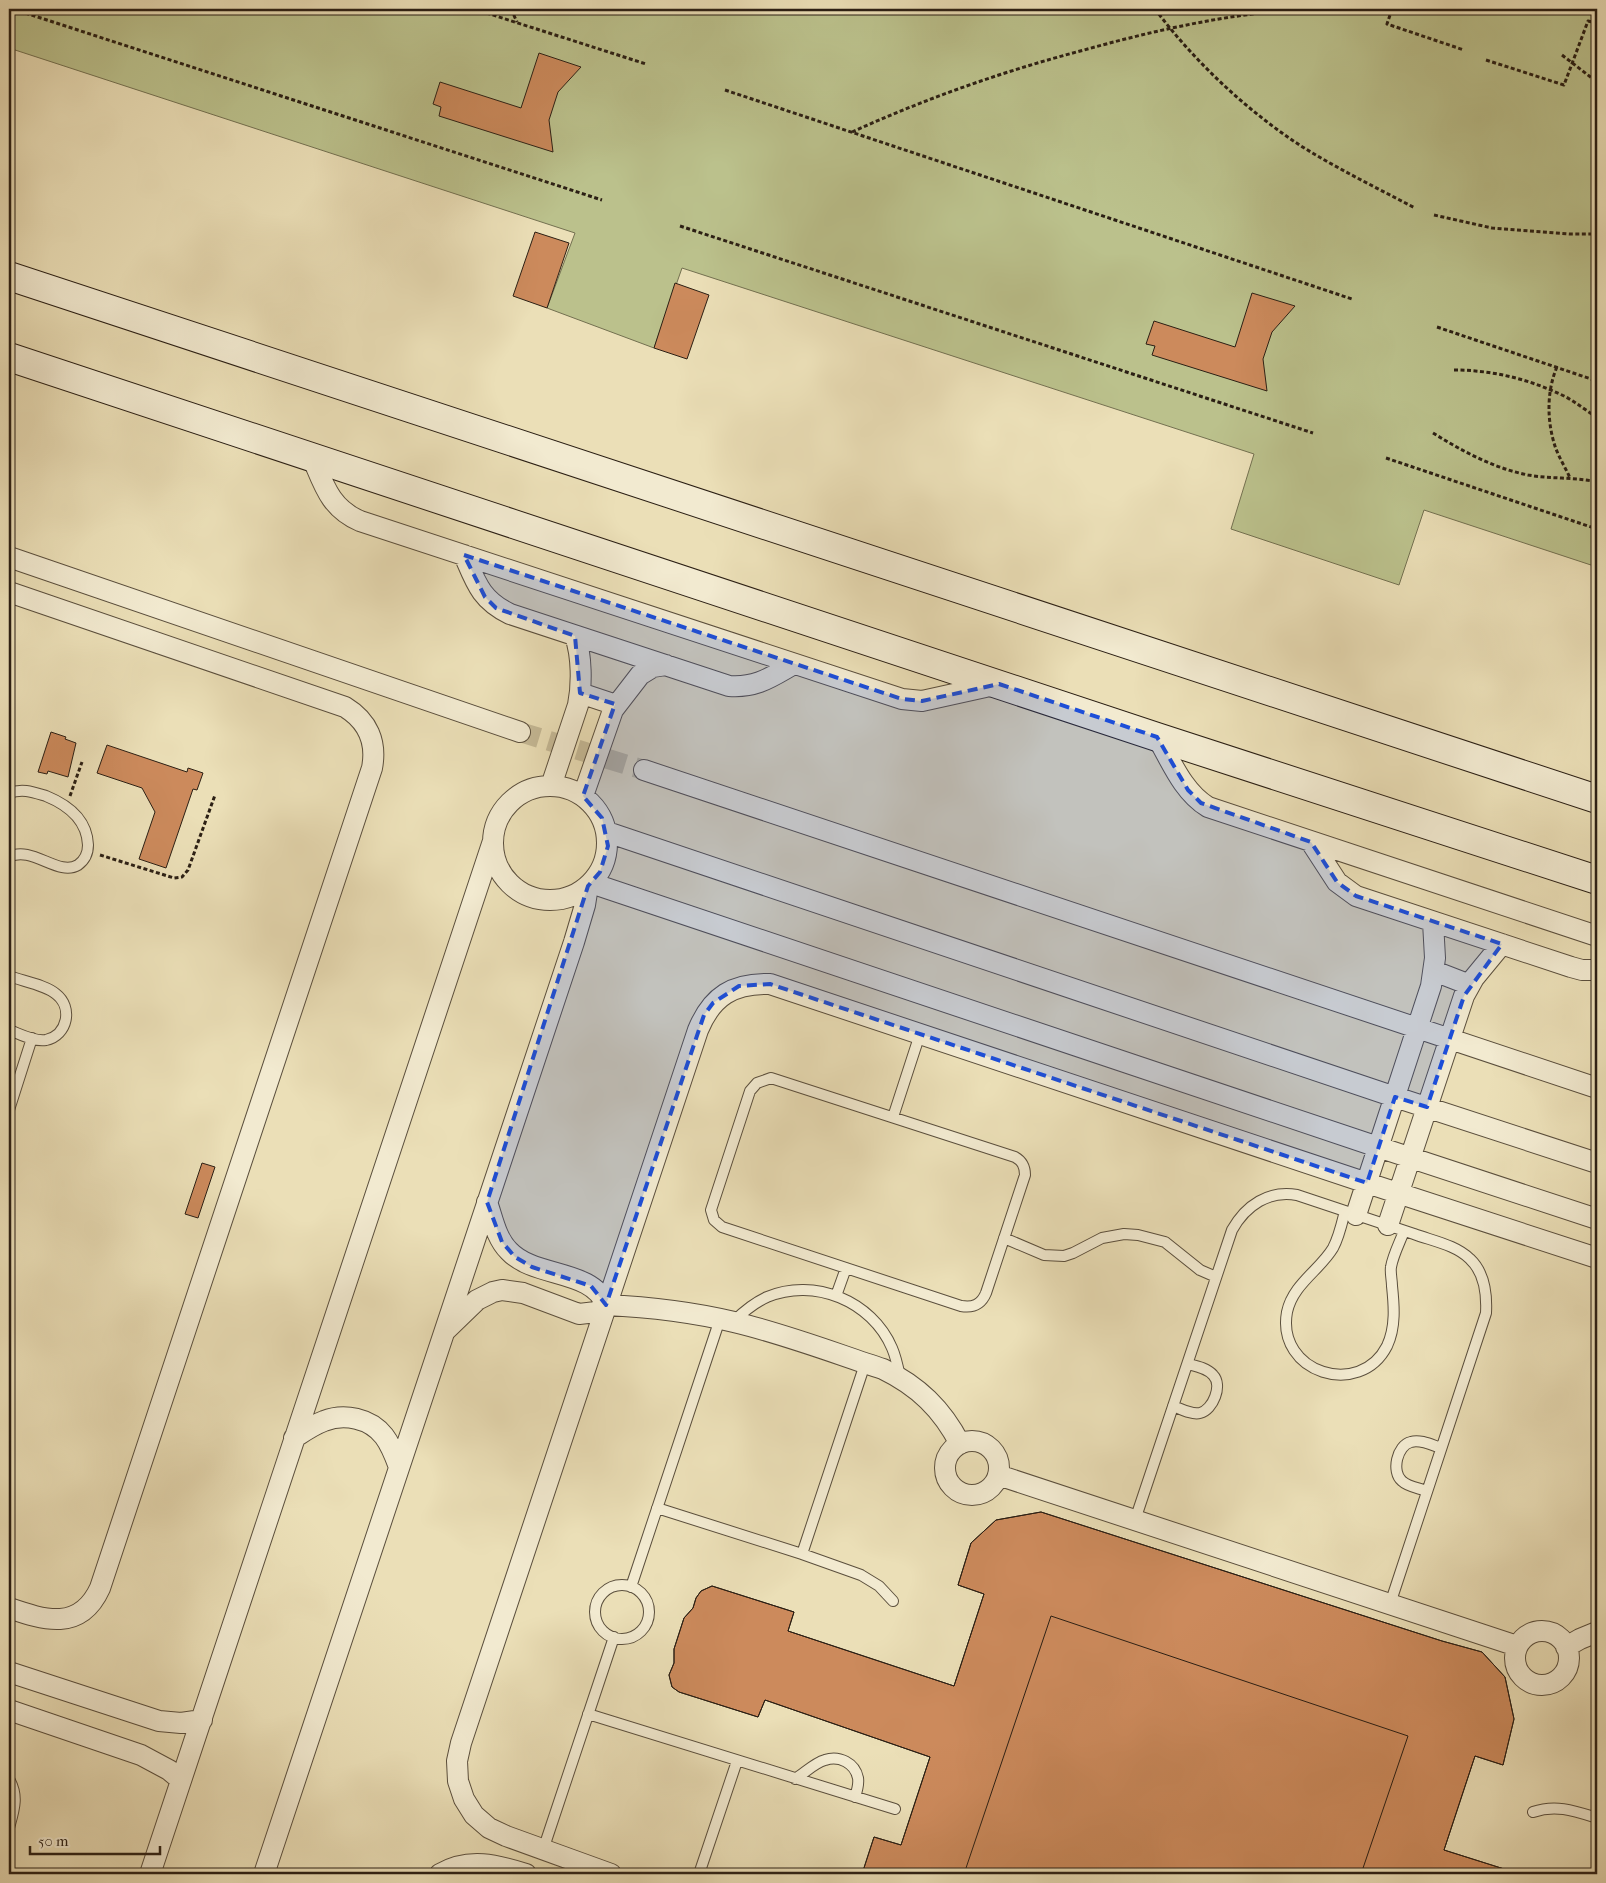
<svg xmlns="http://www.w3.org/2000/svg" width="1606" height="1883" font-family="'IM FELL French Canon',serif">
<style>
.green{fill:#bbc18c;stroke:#737050}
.building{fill:#cc8a5c;stroke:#2b1f14}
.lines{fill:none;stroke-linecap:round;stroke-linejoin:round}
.street-tunnel{stroke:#c5b996;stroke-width:20;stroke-dasharray:20 10;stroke-linecap:butt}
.lane-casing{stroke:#5b4f3d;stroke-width:12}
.street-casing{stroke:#5b4f3d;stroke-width:22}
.secondary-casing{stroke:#2b1f14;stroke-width:30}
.path{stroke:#2b1f14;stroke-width:3;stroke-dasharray:4 2.5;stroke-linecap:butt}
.lane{stroke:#f2ead0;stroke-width:10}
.street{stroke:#f2ead0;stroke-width:20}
.secondary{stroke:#f2ead0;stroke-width:28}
.marked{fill:#1d4ed8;fill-opacity:0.2;stroke:#1d4ed8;stroke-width:4;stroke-dasharray:10 6;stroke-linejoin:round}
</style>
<rect width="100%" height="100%" fill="#ebdfb7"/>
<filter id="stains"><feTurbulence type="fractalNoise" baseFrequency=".004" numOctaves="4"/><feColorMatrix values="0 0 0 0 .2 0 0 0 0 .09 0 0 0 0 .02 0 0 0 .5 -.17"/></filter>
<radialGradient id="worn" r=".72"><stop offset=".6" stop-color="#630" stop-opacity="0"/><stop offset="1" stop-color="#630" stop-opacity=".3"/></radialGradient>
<path class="green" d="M9,9H1597V567L1424,510L1399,585L1231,529L1254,454L682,268L654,348L547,308L575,233L9,48Z"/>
<path class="building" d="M539,53L581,67L558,92L549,120L553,152L439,116L441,107L433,104L440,82L521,108Z
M535,232L569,243L547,308L513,296Z
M675,283L709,295L687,359L654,348Z
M1252,293L1295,306L1272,332L1263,359L1267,391L1152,355L1155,346L1146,344L1154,321L1235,347Z
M51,732L66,737L65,739L76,743L68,777L48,771L47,774L38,772Z
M107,745L187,772L188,768L203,773L197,790L193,789L166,868L139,859L155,812L142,788L97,773Z
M202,1163L215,1167L198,1218L185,1214Z
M1041,1512L1442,1641L1482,1652L1505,1677L1514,1719L1503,1765L1475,1756L1444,1850L1520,1874H1361L1408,1736L1051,1616L965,1871L975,1874H862L874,1837L901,1845L930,1757L765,1700L758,1717L679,1692L672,1687L669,1675L674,1663V1649L684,1618L693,1608L696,1598L701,1591L712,1586L794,1612L788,1631L954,1686L984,1594L958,1585L971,1543L996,1520Z
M1041,1512L1442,1641L1482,1652L1505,1677L1514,1719L1503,1765L1475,1756L1444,1850L1520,1874H862L874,1837L901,1845L930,1757L765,1700L758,1717L679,1692L672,1687L669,1675L674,1663V1649L684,1618L693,1608L696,1598L701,1591L712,1586L794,1612L788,1631L954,1686L984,1594L958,1585L971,1543L996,1520Z"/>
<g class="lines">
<path class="street-tunnel" d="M520,732L644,770"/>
<defs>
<path id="lane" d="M9,793C23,788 33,792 46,796C68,805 87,819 88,845C88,853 85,860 78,865C58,877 32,845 9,857
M9,976C22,981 46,985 56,994C73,1007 68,1035 46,1040C34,1042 20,1034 9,1030
M771,1078L1015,1157C1022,1161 1025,1166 1025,1175L986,1293C981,1305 973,1308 961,1306L722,1227L714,1220L711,1210L750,1091L757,1083Z
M9,1110L32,1038
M893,1117L920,1034
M1345,1211C1342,1223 1339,1237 1333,1248C1320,1270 1293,1284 1287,1312C1276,1373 1360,1399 1387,1346C1396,1327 1394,1305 1392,1286C1392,1280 1390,1272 1391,1267C1393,1255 1400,1242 1404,1231
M1004,1238L1044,1255L1064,1256L1073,1253L1102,1238L1124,1234L1138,1235L1165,1242L1200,1270L1216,1277
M836,1296L846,1268
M733,1322C743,1312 754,1303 767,1297C814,1277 872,1301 892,1348C896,1357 898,1367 900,1377
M1173,1406C1181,1409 1192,1415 1200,1413C1213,1410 1223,1385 1213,1375C1207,1368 1196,1366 1188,1364
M1427,1491C1419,1488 1408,1487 1402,1481C1391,1472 1397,1445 1411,1442C1420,1439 1432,1445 1441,1448
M657,1508L802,1554L861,1575L879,1586L893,1601
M1135,1520L1232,1230C1246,1205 1269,1190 1297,1195C1336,1208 1375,1221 1414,1234C1433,1241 1456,1245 1470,1259C1485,1273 1487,1294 1486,1313L1390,1604
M802,1554L865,1364
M595 1612a27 27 0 1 1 54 0a27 27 0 1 1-54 0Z
M631,1587L720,1319
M588,1714L895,1809
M9,1779C19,1796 14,1810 9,1828
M795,1779C805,1773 814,1763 825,1760C839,1755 855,1763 858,1778C859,1784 857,1791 855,1797
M1533,1812C1556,1804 1575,1811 1597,1818
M543,1850L614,1637
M699,1874L737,1761"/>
<path id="street" d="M312,457C324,485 330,508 360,521L902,699L922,701L999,684
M464,555C476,583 481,600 510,614L729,686C757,688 771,677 794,664
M9,557L520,732
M9,592L345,707C368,721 377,742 372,768L100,1588C80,1632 44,1620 9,1608
M580,693L616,705
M1157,737C1171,761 1183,792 1208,807L1597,936
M644,770L1597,1088
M493 843a57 57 0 1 1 114 0a57 57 0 1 1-114 0Z
M551,786L578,705C582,685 582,656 575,636
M583,796L613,710L640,675L653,667L666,665
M607,832L1395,1097L1597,1163
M1311,842L1337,882L1356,896L1571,967L1582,970H1597
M591,883L1378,1147L1597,1219
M1434,971L1470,985
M487,1202C493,1219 496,1238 509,1251C534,1278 593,1269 606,1305
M1356,1215L1431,986L1435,958L1433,922
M1388,1225L1464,996L1474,978L1502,944
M446,1330L477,1300L493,1292L502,1290L523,1293L579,1314L596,1312L606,1305C649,1307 692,1312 734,1322C785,1334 834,1353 883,1369C918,1386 942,1409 960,1444
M294,1438C303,1432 313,1425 324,1421C344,1413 370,1418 384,1436C391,1445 395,1456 399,1467
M945 1468a27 27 0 1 1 54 0a27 27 0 1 1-54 0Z
M998,1475L1517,1646
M1515 1658a27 27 0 1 1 54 0a27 27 0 1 1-54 0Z
M1566,1647L1580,1639L1597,1632
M9,1672L159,1721L181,1723L202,1720
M9,1710L141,1755L169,1770L181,1780
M150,1874L493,841
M264,1874L574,942L585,905L588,886
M440,1874C469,1857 497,1865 526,1874
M611,1874L506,1836L489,1828L474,1815L464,1799L458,1781L457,1761L461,1743L698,1030C712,996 733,983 770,984L1367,1183L1597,1258"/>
<path id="secondary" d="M9,276L1597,799
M9,357L1157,737L1597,880"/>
</defs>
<use href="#lane" class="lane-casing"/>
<use href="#street" class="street-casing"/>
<use href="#secondary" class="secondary-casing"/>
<path class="path" d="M13,9L602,200
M474,9L646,64
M511,9L517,22
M1155,9C1194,61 1246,110 1301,146C1338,169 1377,188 1415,208
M1392,9L1387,24L1464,50
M719,13L731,9
M1562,55L1597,82
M1486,60L1564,85L1588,21L1597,23
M725,90L1352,299
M852,132C927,98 1004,71 1084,50C1156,30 1231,13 1307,9
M1434,215L1492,228L1569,234H1597
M680,226L1313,433
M1437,327L1597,381
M1557,367C1546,392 1547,424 1556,449C1560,459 1566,469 1570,478
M1454,370C1492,370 1529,379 1564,396C1576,402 1586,411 1597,417
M1433,433C1462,451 1493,468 1528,475C1551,479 1574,477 1597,482
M1386,458L1597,529
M70,796L82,762
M100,855L174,878L182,877L188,870L215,795"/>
<use href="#lane" class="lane"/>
<use href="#street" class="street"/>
<use href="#secondary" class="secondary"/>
</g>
<path class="marked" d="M464,555L902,699L922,701L999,684L1157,737L1188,790L1201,803L1311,842L1337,882L1356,896L1502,944L1464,996L1427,1107L1395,1097L1367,1183L770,984L739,986L713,1003L704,1015L606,1305L591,1286L532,1267L515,1257L502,1242L487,1202L588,886L600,872L608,846L602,818L583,796L615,704L580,693L575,636L496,608L485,597Z"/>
<rect width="1606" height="1883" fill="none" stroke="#ebdfb7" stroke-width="30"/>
<rect x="10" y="10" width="1586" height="1863" fill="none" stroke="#2b1f14" stroke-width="2.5"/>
<rect x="15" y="15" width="1576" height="1853" fill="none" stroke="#2b1f14"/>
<path d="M30 1846v8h130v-8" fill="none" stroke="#2b1f14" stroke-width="2.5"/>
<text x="38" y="1846" font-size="15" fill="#2b1f14" stroke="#f2ead0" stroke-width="4" paint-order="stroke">50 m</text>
<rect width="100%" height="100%" filter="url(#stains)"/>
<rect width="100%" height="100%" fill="url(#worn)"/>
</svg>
